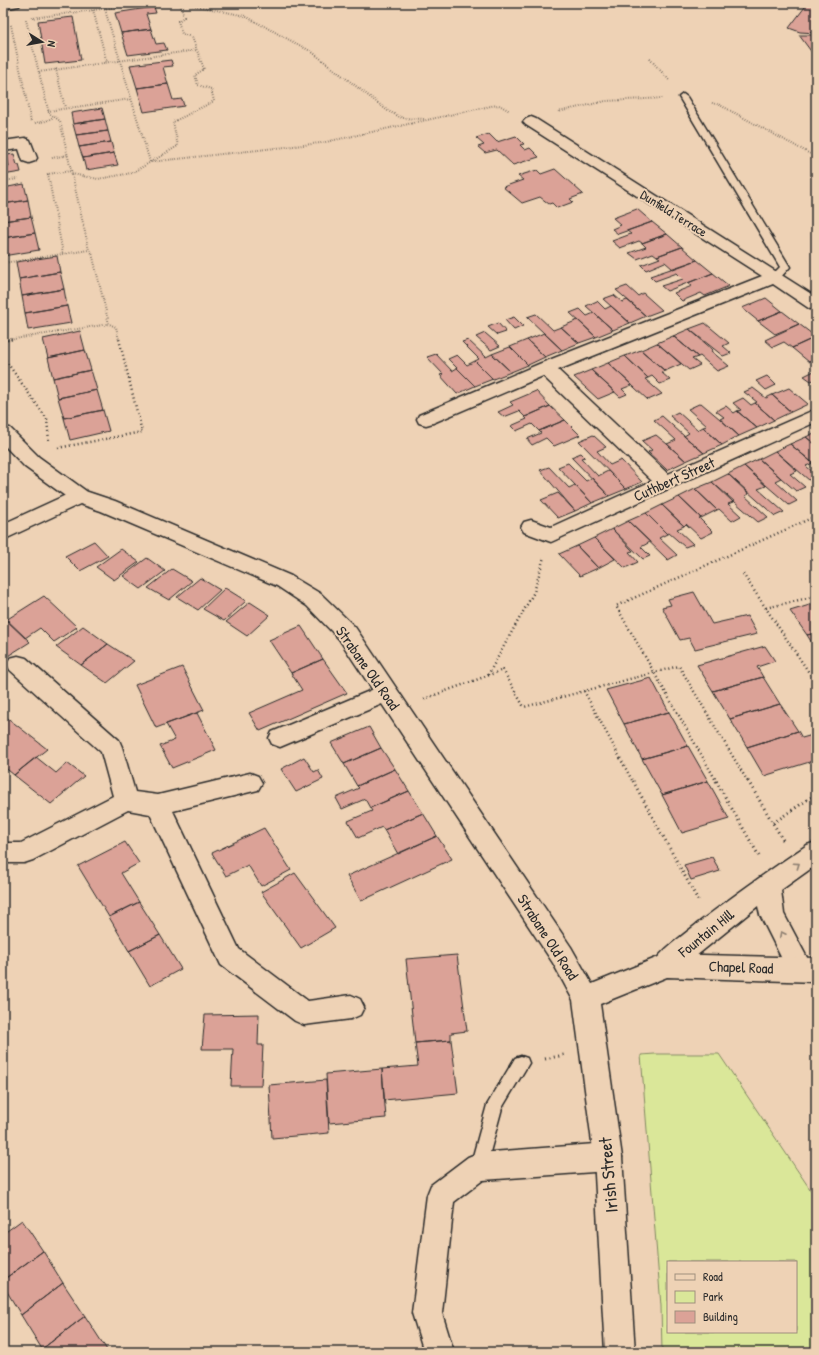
<svg xmlns="http://www.w3.org/2000/svg" width="819" height="1355" font-family="'Patrick Hand',sans-serif">
<style>
.green{fill:#dae799;stroke:#828962;fill-rule:evenodd}
.building{fill:#dba297;stroke:#2b2b2b}
.lines{fill:none;stroke-linecap:round;stroke-linejoin:round}
.lane-casing{stroke:#2b2b2b;stroke-width:3}
.street-casing{stroke:#2b2b2b;stroke-width:3}
.secondary-casing{stroke:#2b2b2b;stroke-width:3}
.path-far2{stroke:#2b2b2b;stroke-width:2;stroke-dasharray:0.5 2;stroke-linecap:butt}
.path-far1{stroke:#2b2b2b;stroke-width:2.5;stroke-dasharray:1 3;stroke-linecap:butt}
.path{stroke:#2b2b2b;stroke-width:3;stroke-dasharray:1 3.5;stroke-linecap:butt}
.lane{fill:#eed2b5;fill-rule:evenodd}
.street{fill:#eed2b5;fill-rule:evenodd}
.secondary{fill:#eed2b5;fill-rule:evenodd}
.oneway{stroke:#8c7e70}
.labels{text-anchor:middle;dominant-baseline:central;stroke-width:4;stroke-linejoin:round;paint-order:stroke}
.far-street-label{font-size:13px;fill:#2b2b2b;stroke:#eed2b5}
.street-label{font-size:15px;fill:#2b2b2b;stroke:#eed2b5}
.near-street-label{font-size:18px;fill:#2b2b2b;stroke:#eed2b5}
</style>
<rect width="100%" height="100%" fill="#eed2b5"/>
<filter id="ink" filterUnits="userSpaceOnUse"><feTurbulence type="fractalNoise" baseFrequency=".025" numOctaves="2"/><feDisplacementMap in="SourceGraphic" scale="8" xChannelSelector="R" yChannelSelector="G"/><feConvolveMatrix kernelMatrix="1 2 1 2 8 2 1 2 1" color-interpolation-filters="sRGB"/></filter>
<g filter="url(#ink)">
<path class="green" d="M655,1054H719L816,1198V1352H662L661,1306L641,1055ZM668,1262H796V1332H668Z"/>
<path class="building" d="M808,3H816V33L800,32L789,28Z
M154,7L156,13L146,14L151,29L121,33L115,13Z
M73,17L81,60L45,64L38,21Z
M151,29L156,44L164,43L167,50L128,55L121,33Z
M799,35H816V58Z
M171,60L173,66L163,67L168,84L137,88L130,65Z
M168,84L173,100L182,99L184,106L144,112L137,88Z
M102,108L105,119L73,124L71,113Z
M105,119L108,131L76,135L73,124Z
M108,131L111,142L79,147L76,135Z
M489,134L497,142L516,136L524,144L520,145L525,150L530,148L539,157L513,165L497,150L485,153L478,147L484,145L476,138Z
M111,142L114,153L83,158L79,147Z
M114,153L118,165L86,170L83,158Z
M14,154L17,165H19L21,172L3,175V167L9,166L7,155Z
M555,169L583,194L570,199L573,202L557,208L552,203L549,204L540,197L522,203L503,187L523,180L518,176L537,170L541,174Z
M24,184L28,200L3,204V188Z
M28,200L31,217L3,221V204Z
M637,209L652,222L618,234L612,229L621,225L613,218Z
M31,217L35,233L3,238V221Z
M652,222L667,234L642,243L639,241L620,248L612,241L631,234L627,231Z
M35,233L39,250L3,256V238Z
M667,234L682,247L657,256L653,253L637,259L629,253L646,247L642,243Z
M682,247L697,260L673,269L665,262L646,270L641,265L660,258L657,256Z
M57,256L60,272L19,279L16,262Z
M697,260L713,273L667,291L661,286L683,279L677,273L655,281L650,276Z
M60,272L64,289L22,296L19,279Z
M713,273L729,286L705,296L701,293L682,301L674,293L692,286L688,283Z
M627,286L638,296L643,293L662,310L646,316L616,290Z
M64,289L67,306L25,313L22,296Z
M614,295L622,302L627,300L646,316L630,323L603,299Z
M766,298L782,311L758,321L742,308Z
M597,301L605,309L611,306L630,323L613,330L586,306Z
M67,306L71,323L28,330L25,313Z
M580,309L587,316L594,313L613,330L596,337L570,313Z
M782,311L799,324L775,334L758,321Z
M536,314L553,330L561,327L579,343L562,350L527,317Z
M514,317L523,326L514,330L505,320Z
M578,320L596,337L579,343L561,327Z
M498,323L506,332L497,335L488,327Z
M705,323L729,343L723,346L731,353L723,356L689,329Z
M799,324L816,337L792,348L784,342L773,347L765,340Z
M689,329L713,350L711,351L729,366L717,371L700,356L698,357L673,336Z
M80,331L85,350L48,358L43,339Z
M485,333L500,346L491,350L476,337Z
M544,333L562,350L545,357L527,340Z
M673,336L698,357L692,359L700,365L689,370L657,343Z
M816,337V359L809,362L792,348Z
M468,340L486,357L492,354L511,372L493,379L475,361L479,359L462,342Z
M527,340L545,357L528,365L510,347Z
M657,343L681,364L665,371L641,350Z
M510,347L528,365L511,372L492,354Z
M85,350L91,370L53,378L48,358Z
M641,350L665,371L661,372L670,380L660,384L652,376L648,378L625,356Z
M436,354L452,371L457,368L475,386L457,394L440,375L443,374L427,357Z
M457,355L467,365L475,361L493,379L475,386L448,359Z
M625,356L648,378L645,379L662,394L648,400L608,363Z
M608,363L632,385L622,389L627,394L620,397L591,370Z
M91,370L97,390L58,398L53,378Z
M591,370L615,392L598,399L574,377Z
M816,370V379L811,381L804,376Z
M767,376L776,385L766,390L756,381Z
M753,388L766,398L772,395L791,412L774,420L755,403L757,402L744,392Z
M789,388L808,404L791,412L772,395Z
M97,390L103,410L64,418L58,398Z
M536,391L550,406L525,417L519,411L504,417L498,412L513,405L510,402Z
M743,398L751,405L755,403L774,420L757,428L737,411L741,410L733,403Z
M701,403L720,419L739,436L722,445L703,427L707,426L688,409Z
M550,406L565,420L539,431L532,424L516,431L511,426L527,419L525,417Z
M726,406L734,413L737,411L757,428L739,436L720,419L724,417L716,411Z
M103,410L109,431L70,440L64,418Z
M678,412L698,430L703,427L722,445L704,453L684,436L689,433L670,416Z
M662,416L684,436L704,453L686,461L667,444L676,440L654,420Z
M565,420L580,435L554,446L546,438L532,445L527,439L541,433L539,431Z
M816,432V445L806,437Z
M593,435L606,447L597,451L610,465L621,460L642,482L626,489L579,441Z
M656,435L667,444L686,461L667,470L648,452L652,450L642,441Z
M806,437L816,445V466L790,444Z
M790,444L813,463L806,466L816,475V486L775,451Z
M775,451L797,471L790,474L805,487L796,491L759,459Z
M581,453L585,457L581,458L598,476L608,471L626,489L609,496L571,457Z
M759,459L781,478L775,481L797,501L789,505L744,466Z
M568,463L586,481L592,478L609,496L592,503L558,467Z
M744,466L766,486L758,489L784,512L775,516L728,474Z
M549,467L569,488L575,485L592,503L575,511L540,470Z
M728,474L749,494L745,496L768,517L758,522L712,482Z
M712,482L733,502L728,504L741,516L732,521L719,509L717,510L695,489Z
M695,489L717,510L701,518L679,497Z
M558,493L575,511L558,518L541,500Z
M679,497L701,518H699L713,532L701,538L686,524L684,526L662,505Z
M662,505L684,526L677,529L693,544L685,547L669,533L667,534L646,513Z
M646,513L667,534L659,538L677,555L668,560L628,521Z
M628,521L650,542L641,547L650,556L643,559L612,529Z
M612,529L633,551L629,552L638,562L625,568L594,538Z
M594,538L615,559L598,568L577,546Z
M94,541L108,556L80,571L65,556Z
M577,546L598,568L580,576L559,554Z
M121,549L139,562L114,580L96,567Z
M147,558L165,571L141,589L123,576Z
M172,569L192,581L169,600L148,588Z
M200,578L220,590L198,610L177,597Z
M225,588L246,601L224,621L203,609Z
M694,592L712,624L747,616L757,634L695,649L689,638L680,640L662,607L671,605L668,599Z
M44,596L77,627L54,642L40,628L25,638L6,620Z
M250,602L270,615L247,636L226,622Z
M816,603V633L807,635L790,611Z
M4,617L30,642L3,659V618Z
M83,626L108,644L81,665L56,647Z
M301,626L323,659L291,673L269,640Z
M816,633V649L807,635Z
M108,644L134,661L107,683L81,665Z
M765,646L775,661L757,667L763,677L713,691L697,665Z
M323,659L347,693L260,731L249,713L302,690L291,673Z
M182,667L204,710L156,728L135,685Z
M763,677L780,704L730,719L713,691Z
M651,678L669,712L624,724L606,690Z
M780,704L798,731L747,747L730,719Z
M669,712L688,746L642,759L624,724Z
M197,713L216,750L172,768L160,746L175,740L166,724Z
M5,716L47,749L14,775L3,766V718Z
M369,727L381,748L344,764L331,743Z
M798,731L802,738L816,734V760L764,776L747,747Z
M688,746L708,781L662,795L642,759Z
M381,748L395,769L357,786L344,764Z
M36,757L56,773L67,763L84,776L51,804L14,775Z
M304,757L314,772L318,770L323,779L296,792L281,769Z
M395,769L409,791L370,808L365,799L342,809L336,798L359,788L357,786Z
M708,781L729,819L682,833L662,795Z
M409,791L423,813L384,830L382,827L358,838L348,821L372,811L370,808Z
M423,813L437,836L398,854L384,830Z
M264,828L291,870L261,886L248,865L226,876L212,853Z
M437,836L452,859L361,901L347,876Z
M125,842L139,863L121,873L139,902L109,917L78,866Z
M712,857L720,871L691,880L684,865Z
M295,873L335,928L301,948L261,892Z
M139,902L160,935L129,951L109,917Z
M160,935L181,969L150,986L129,951Z
M457,955L467,1031L451,1033V1040L415,1043L406,959Z
M259,1014L258,1045H263L261,1086H231L233,1049H202L205,1015Z
M451,1040L458,1093L384,1100L382,1069L418,1066L415,1043Z
M382,1069L386,1118L329,1123L326,1074Z
M326,1080L329,1133L272,1138L269,1085Z
M22,1220L43,1251L3,1280V1234Z
M43,1251L63,1283L21,1315L3,1285V1280Z
M63,1283L85,1316L42,1349L21,1315Z
M85,1316L107,1350L104,1352H45L42,1349Z"/>
<g class="lines">
<defs>
<path id="lane" d="M683,94L687,97L790,267L779,279L775,280L770,277L780,267L679,97Z
M521,1056L527,1058L529,1063L502,1108L486,1167L484,1173L478,1175L472,1173L470,1167L487,1105L515,1058Z"/>
<path id="street" d="M3,3H21L19,6L3,9Z
M531,117L536,119L816,297V310L810,309L773,284L558,370L668,474L816,409V422L551,542L524,532L521,527L524,522L531,520L551,527L652,481L543,376L433,423L426,425L419,423L417,419L419,415L539,364L762,276L526,125L523,122L526,119Z
M25,138L30,140L37,158L35,161L29,163L23,161L19,149L3,151V141Z
M3,427L10,428L39,457L86,491L89,496L86,501L79,503L72,501L25,467L3,444Z
M18,656L26,658L119,740L122,747L135,792L158,795L250,773L258,776L262,783L258,790L173,811L239,949L308,1001L351,995L360,999L364,1007L360,1015L351,1019L304,1025L295,1021L221,965L150,814L128,810L33,860L24,863H3V843H21L113,796L101,752L10,670L7,664L10,658Z
M386,684L394,687L397,693L394,699L280,747L272,744L269,738L272,732Z
M816,842V865L781,890L784,914L813,969L809,977L800,981L791,977L760,915L758,906L675,973L666,976L657,973L653,965C660,951 676,941 688,931C727,900 767,872 807,845Z
M608,1143L618,1147L622,1157L618,1167L608,1171L483,1180L454,1202L442,1313L454,1352H424L412,1313L427,1195L431,1185L468,1157L478,1153Z"/>
<path id="secondary" d="M79,489L115,501L291,576L321,594L355,627L571,947L592,984L666,954L816,958V982L667,977L600,1004L622,1157L635,1352H605L594,1157L573,1000L553,963L339,639L307,606L277,586L101,511L80,504L3,540V524Z"/>
</defs>
<use href="#lane" class="lane-casing"/>
<use href="#street" class="street-casing"/>
<use href="#secondary" class="secondary-casing"/>
<path class="path-far2" d="M103,3L150,162L321,143L491,106L499,105L510,111
M183,3L245,16L312,52L388,111L402,118L424,119
M93,10L107,63
M32,18L149,3
M26,20L49,113L60,121L89,250L92,253L109,324L116,327L119,340
M11,25L31,122
M650,59L670,81
M56,69L65,108
M39,72L197,50
M712,103L720,105L816,157
M48,111L131,99
M558,112L606,101L664,98
M35,123L46,121L54,117
M52,158L68,155
M47,174L72,171
M48,174L63,254
M72,174L98,179L132,173L178,146L173,122L214,101L211,89L198,85L195,75L204,69L192,37L182,34L178,21L184,17L180,3
M3,181L18,179
M3,263L89,250
M8,340L109,324"/>
<path class="path-far1" d="M3,341L14,339
M3,357L47,419L49,441
M58,448L142,432L119,339
M743,574L816,683
M766,608L816,596
M488,675L534,592L544,557
M584,691L633,782
M424,699L503,670L524,707L679,666L748,782
M717,782L616,606L816,516"/>
<path class="path" d="M633,781L699,902
M716,781L759,856
M748,781L783,840
M773,823L816,794
M545,1059L564,1055"/>
<use href="#lane" class="lane"/>
<use href="#street" class="street"/>
<use href="#secondary" class="secondary"/>
</g>
<defs><path id="oneway-chevron" d="M-2-3.5L2.5 0L-2 3.5" fill="none" stroke-width="1.6" stroke-linecap="round" stroke-linejoin="round"/></defs>
<g class="oneway">
<use href="#oneway-chevron" transform="translate(797 865) rotate(-34)"/>
<use href="#oneway-chevron" transform="translate(782 934) rotate(-117)"/>
</g>
</g>
<g class="labels">
<g class="far-street-label">
<text transform="translate(674 213) rotate(32)">Dunfield Terrace</text>
</g>
<g class="street-label">
<text transform="translate(674 479) rotate(-24)">Cuthbert Street</text>
<text transform="translate(368 668) rotate(55)">Strabane Old Road</text>
<text transform="translate(706 933) rotate(-39)">Fountain Hill</text>
<text transform="translate(548 937) rotate(57)">Strabane Old Road</text>
<text transform="translate(741 967) rotate(2)">Chapel Road</text>
</g>
<g class="near-street-label">
<text transform="translate(608 1175) rotate(-95)">Irish Street</text>
</g>
</g>
<rect width="819" height="1355" fill="none" stroke="#eed2b5" stroke-width="16"/>
<rect x="8" y="8" width="803" height="1339" fill="none" stroke="#2b2b2b" stroke-width="1.5" filter="url(#ink)"/>
<rect x="667" y="1261" width="130" height="72" fill="#eed2b5" stroke="#a08f7e"/>
<rect x="675" y="1274" width="20" height="6" fill="#eed2b5" stroke="#a08f7e"/>
<text x="703" y="1281" font-size="12" fill="#2b2b2b">Road</text>
<rect x="675" y="1291" width="20" height="12" fill="#dae799" stroke="#a08f7e"/>
<text x="703" y="1301" font-size="12" fill="#2b2b2b">Park</text>
<rect x="675" y="1311" width="20" height="12" fill="#dba297" stroke="#a08f7e"/>
<text x="703" y="1321" font-size="12" fill="#2b2b2b">Building</text>
<g transform="translate(42 42) rotate(101)" stroke="#eed2b5" stroke-width="3" paint-order="stroke">
<path d="M0-3L7 15L0 10L-7 15Z" fill="#2b2b2b"/>
<text y="-6" font-size="11" font-weight="bold" text-anchor="middle" fill="#2b2b2b">N</text>
</g>
</svg>
